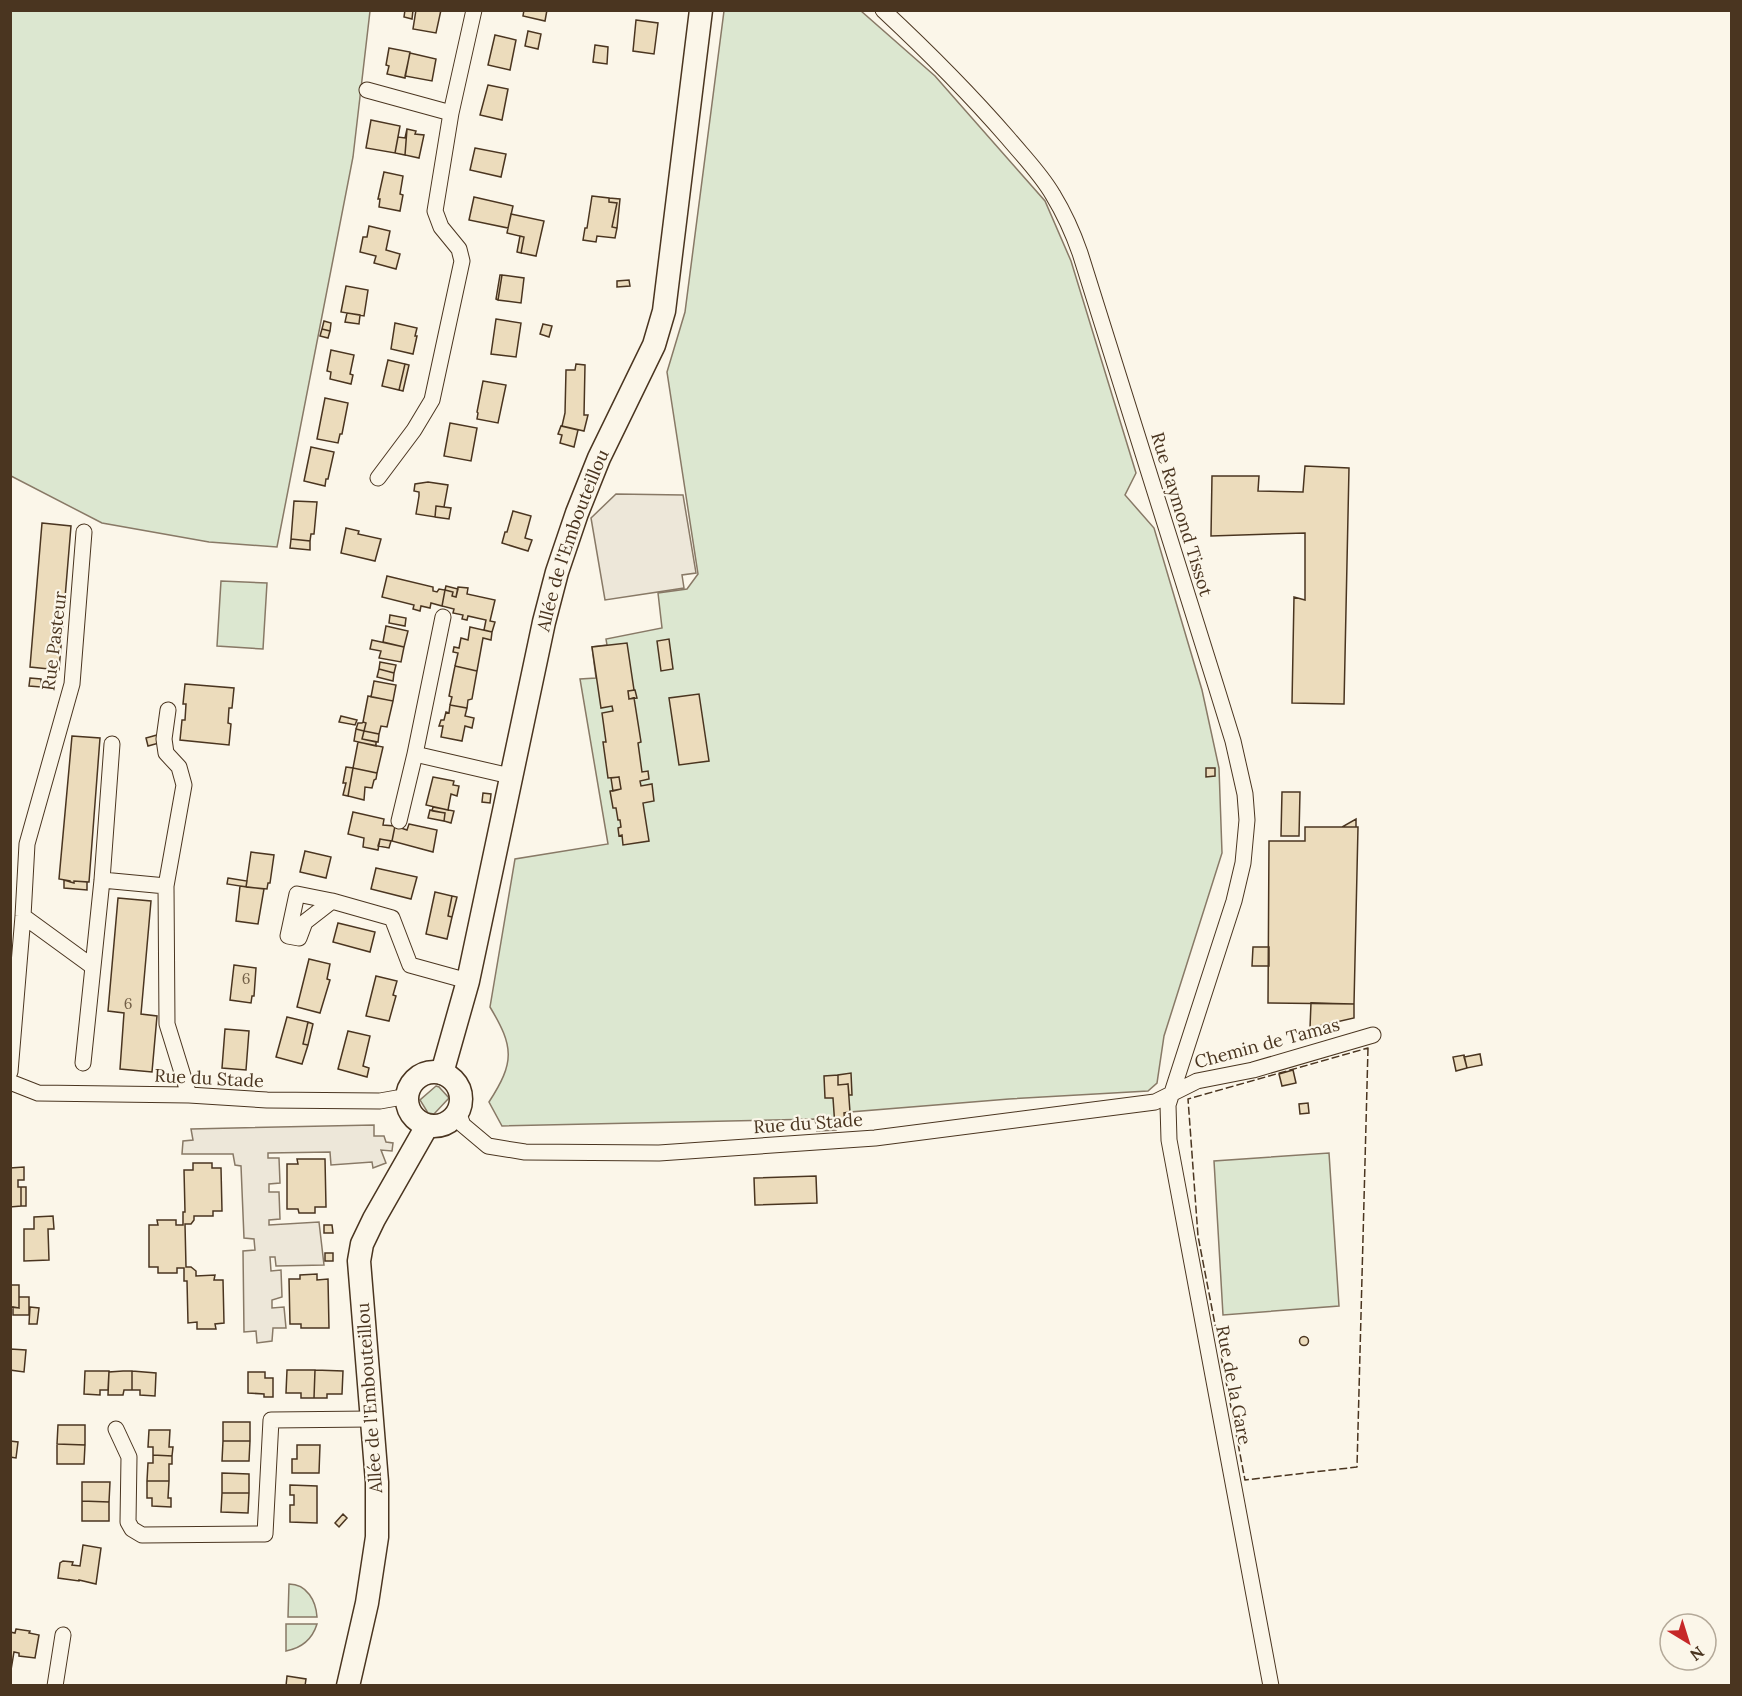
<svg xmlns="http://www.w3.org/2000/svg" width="1742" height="1696" font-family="Lora,serif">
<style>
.green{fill:#dce7d0;stroke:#887966;stroke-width:1.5}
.parking{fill:#ede7d9;stroke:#887966;stroke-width:1.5}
.building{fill:#ecdcbc;stroke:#4a3520;stroke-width:1.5}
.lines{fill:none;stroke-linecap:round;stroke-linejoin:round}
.street-casing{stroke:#4a3520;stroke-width:17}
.secondary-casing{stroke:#4a3520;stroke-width:25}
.street{stroke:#fbf6e9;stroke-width:15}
.secondary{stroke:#fbf6e9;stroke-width:22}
.fence{stroke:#4a3520;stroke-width:1.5;stroke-dasharray:8 3;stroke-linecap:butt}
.labels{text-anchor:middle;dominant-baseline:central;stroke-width:4.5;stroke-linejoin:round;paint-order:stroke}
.number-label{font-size:15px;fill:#725f47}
.street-label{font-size:18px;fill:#4a3520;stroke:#fbf6e9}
</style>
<rect width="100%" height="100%" fill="#fbf6e9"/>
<path class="green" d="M10,11H370L353,157L277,547L209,542L102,523L11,476Z
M724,11H861L935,76L1045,201L1071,261L1136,473L1125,495L1154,528L1202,690L1219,768L1222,853L1164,1036L1157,1083L1148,1091L1009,1099L850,1112L851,1126L836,1127V1130L817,1131L815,1119L502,1126L489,1102C515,1062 514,1047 490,1007L515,859L608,844L580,679L596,678L592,647L607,645L606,639L662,628L658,593L687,589L698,574L667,372L685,312Z
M221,581L267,583L263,649L217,646Z
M436,1086L439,1087L449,1098L434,1114L428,1113L420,1100Z
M1329,1153L1339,1306L1223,1315L1214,1161Z
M289,1584C307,1584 316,1601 317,1617H288Z
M286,1624H317C312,1640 302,1648 286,1651Z"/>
<path class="parking" d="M616,494L683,495L696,573L682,575L684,588L605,600L591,518Z
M374,1125V1136H384L386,1142L393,1143L392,1151L381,1150L386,1163L373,1168L372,1162L331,1165L330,1152L268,1153V1158H279L280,1183L269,1184V1192H279L280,1219L269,1220V1225L319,1222L324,1265L276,1266L275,1257H270L271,1271L281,1270L282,1297L272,1300V1308L284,1307L286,1328H273L272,1341L257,1343L256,1331L244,1332L243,1251L255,1250L254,1239L244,1238L241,1166L235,1165L233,1154H182L183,1141L193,1140L191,1129Z"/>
<path class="building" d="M405,10H413L412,19L404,17Z
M416,10H441L436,33L413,29Z
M524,10H547L545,21L523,16Z
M636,20L658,23L654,54L633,51Z
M528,31L541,34L538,49L525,46Z
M495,35L516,40L510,70L488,65Z
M595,45L608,47L607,64L593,62Z
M389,48L410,52L405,78L387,74L389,66L386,65Z
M410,53L436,59L432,81L405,76Z
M488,85L508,89L502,120L480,115Z
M371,120L400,126L395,153L366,148Z
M407,129L416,131L415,134L424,135L419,158L405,155Z
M407,129L405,155L395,153L398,137L405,138Z
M475,148L506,154L501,177L470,170Z
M384,172L403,176L400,194L403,195L400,211L379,207L380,199H378Z
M592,196L609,198V202L617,203L612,227L617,228L615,238L597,236L596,242L583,240L585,228H587Z
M474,197L513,206L508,228L469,220Z
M609,198L620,199L617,228L612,227L617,203L609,202Z
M511,214L544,221L536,256L521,253L524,237L507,233Z
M369,226L390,231L386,250L400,254L396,269L374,263L376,256L360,252L363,237H367Z
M520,236L524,237L521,253L517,252Z
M500,275H502L498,300L496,299Z
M502,275L524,278L521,303L498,300Z
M629,280L630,286L617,287V281Z
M346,286L368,290L364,316L341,312Z
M347,313L360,315L359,324L345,322Z
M496,319L521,323L516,357L491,354Z
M324,321L331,323L330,331L322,329Z
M395,323L417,328L415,336H417L413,354L391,349Z
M543,324L552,326L549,337L540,334Z
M322,329L330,331L328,338L320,336Z
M331,350L354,355L350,374L353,375L351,384L330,379L331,372L327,371Z
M388,360L405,364L399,390L382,386Z
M405,364L409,365L403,391L399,390Z
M576,364L585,365L584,415H588L584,431L562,426L565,413L566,370H575Z
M483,381L506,385L498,423L477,419L478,413L477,412Z
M325,398L348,403L342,434H340L338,443L317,439Z
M450,423L477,428L471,461L444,456Z
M561,426L578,430L574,447L560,443L562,435L558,434Z
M311,447L334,452L328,479H326L325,486L304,481Z
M1305,466L1349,468L1344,704L1292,703L1294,597L1305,600V533L1211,536L1212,476H1259L1258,491L1303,492Z
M428,482L448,485L444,507L436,506L435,517L416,514L419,496V492L414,491L415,484Z
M294,501L317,502L314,534H311L310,541L291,539Z
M436,506L451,508L449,519L435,517Z
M513,511L531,516L525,538L532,540L528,551L502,543L505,532H507Z
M42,523L71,526L59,670L30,667Z
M346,528L359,531L358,534L381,539L375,561L341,553Z
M291,539L310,541V550L290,548Z
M387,576L433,587V591L437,592L439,589L445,590L442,606L431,603L430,608L421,606L420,611L413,609L414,605L382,597Z
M446,586L458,589L456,597L452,596L453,592L445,590Z
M458,587L468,588L467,594L495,600L490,621L495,622L492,632L484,630L486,620L468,616L467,620L462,619L463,615L453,613L454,609L442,606L445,590L453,592L452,596L456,597Z
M390,615L406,618L405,626L389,623Z
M386,626L408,631L404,647L383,642Z
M470,627L492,632L491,640L483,638L477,671L455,666L458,653L453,652L454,647L459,648L461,638L468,640Z
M669,639L673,669L661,671L657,641Z
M372,640L404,647L401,662L379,658L381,651L370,649Z
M627,643L634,690L628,691L629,699L634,698L641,742L638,743L642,772L648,771L649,779L640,781L641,786L652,784L654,801L643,803L649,841L623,845L622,835L619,836L618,828L621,827L620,820H618L616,808H613L610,791L621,789L619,777L608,778L603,742H606L602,713L613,711L612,706L601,708L592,647Z
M380,662L396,665L394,673L379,669Z
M455,666L477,671L472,699L468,700L467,708L450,705L452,697L449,696Z
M379,669L394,673L393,681L377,677Z
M30,678L41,679V687L29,686Z
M374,681L396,685L393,701L371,697Z
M185,684L234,688L232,708H229L228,723L231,724L229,745L180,740L182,720H185L186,704H183Z
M635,690L637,698L629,699L628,691Z
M699,694L709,761L679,765L669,698Z
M368,696L393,701L387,727L381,726L379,734L364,731L366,723L363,722Z
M450,705L467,708L465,716L474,718L472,728L465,726L462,741L441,737L443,726H439L441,720H444L446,712L449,713Z
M341,716L357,720L355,725L339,722Z
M363,722L366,723L364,731L356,729L358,723H362Z
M356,729L364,731L362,739L376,742V746L354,741Z
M364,731L379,734L378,742L362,739Z
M157,735L159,743L148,746L146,738Z
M72,736L100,738L89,882L74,881V883L70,882V881L59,879Z
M358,742L383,747L377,773L353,768Z
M346,767L353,768L348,796L343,795L346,783H343Z
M353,768L377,773L376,779L374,780L372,788L365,787L364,800L348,796Z
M1206,768H1215V776L1206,777Z
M433,777L454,781L453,785L459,786L457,796L451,794L448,810L426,805Z
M619,777L621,789L613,791L611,778Z
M1282,792H1300L1299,836H1281Z
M483,793L491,794L490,803L482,802Z
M433,807L454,811L451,823L444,821L445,813L432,811Z
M430,810L445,813L444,821L428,818Z
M353,812L384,819L383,825L395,826L392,841L380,839L378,850L363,847L364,838L348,834Z
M1356,819V827H1342Z
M409,824L437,830L433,852L392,841L395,826L407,830Z
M1305,827H1358L1354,1004L1268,1003L1269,841H1305Z
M380,839L391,841L389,848L378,846Z
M305,851L331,857L326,878L300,872Z
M251,852L274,855L270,883H268L267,889L246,887Z
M376,868L417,877L411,899L371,889Z
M228,878L247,881L246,887L227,884Z
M64,880L74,883V881L87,882V890L64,888Z
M240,886L264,889L258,924L236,921Z
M435,892L452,896L448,916L452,917L447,939L426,934Z
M452,896L457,897L452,917L448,916Z
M118,898L151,901L141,1014L157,1016L152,1072L120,1069L124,1013L108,1011Z
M338,923L375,932L370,952L333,942Z
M1253,947H1269V966H1252Z
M309,959L330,964L327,979L330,980L320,1013L297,1007Z
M234,965L256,968L254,996H252L251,1003L230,1000Z
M376,976L397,981L393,995L396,996L389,1021L366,1016Z
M1311,1003L1354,1004V1018L1310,1028Z
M287,1017L308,1022L303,1044L308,1045L302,1064L276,1057Z
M308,1022L313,1024L308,1045L303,1044Z
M225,1029L249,1031L246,1070L222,1068Z
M348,1031L370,1036L363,1066L369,1068L367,1077L338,1069Z
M1480,1054L1482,1065L1467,1068L1464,1057Z
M1464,1055L1467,1068L1456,1071L1453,1057Z
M1293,1070L1296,1083L1282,1086L1279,1074Z
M851,1073L852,1095H849L848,1084L838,1085V1075Z
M838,1075V1085L848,1084L850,1112L844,1113L845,1127H835L833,1098H825L824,1076Z
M1308,1103L1309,1113L1300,1114L1299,1104Z
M850,1112L851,1126L845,1127L844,1113Z
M297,1159H325L326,1207H315V1213H299L298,1209H287V1164H298Z
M193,1163H212V1168H221L222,1211H213V1216H194V1220L191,1224H185L186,1267H191L196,1271V1276L215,1275L214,1280H223L224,1323L215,1324L216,1329H197V1322L188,1323L187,1281H184V1268H177V1273H158V1267H149V1225H158L157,1220H176V1225H183V1212H185L184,1170H193Z
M24,1167V1180H18V1187H21V1206L10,1207V1168Z
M816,1176L817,1203L755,1205L754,1178Z
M21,1187H26V1206H21Z
M53,1216L54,1229H48L49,1260L24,1261V1229H34V1217Z
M324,1225H332L333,1233H324Z
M325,1253H333V1261H325Z
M317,1274V1280L328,1279L329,1328H301V1324H290L289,1279H300V1275Z
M10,1285H19V1308L10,1307Z
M19,1297H29V1315H13V1307L19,1308Z
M30,1307L39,1308L37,1324H29Z
M1299.5 1341a4.5 4.5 0 1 1 9 0a4.5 4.5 0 1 1-9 0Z
M10,1349L26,1350L24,1372L10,1370Z
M287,1370H315L314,1398H301V1393H286Z
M315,1370L343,1371L342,1394H327V1398H314Z
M85,1371H109L108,1390H100V1395L84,1394Z
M123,1371H132V1390H124L123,1395H108L109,1372Z
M132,1371L156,1373L155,1396L140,1395V1390H132Z
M248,1372H265V1378H273V1397H264V1394L248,1393Z
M223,1422H250V1441H223Z
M58,1425H85V1445L57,1444Z
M149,1430H170L169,1447H173L172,1456L153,1455V1447H148Z
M10,1441L18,1442L16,1458L10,1457Z
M223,1441H250L249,1461H222Z
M57,1444L85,1445L84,1464H57Z
M297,1445H320L319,1473H292V1459H297Z
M153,1455L172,1456V1464H169V1481H147L148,1463H153Z
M222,1473L249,1474V1493H222Z
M147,1481H169L168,1498H171V1507L152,1506V1498H147Z
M82,1482H110L109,1502L82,1501Z
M290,1485L317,1486V1523L290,1522V1505H294V1495H290Z
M222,1493H249L248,1513L221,1512Z
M82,1501L109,1502V1521H82Z
M343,1514L347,1518L339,1527L335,1523Z
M83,1545L101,1548L96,1584L79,1580V1581L58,1578L60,1563L63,1561L73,1562L72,1565L80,1566Z
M16,1629L30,1631L29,1633L39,1635L35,1658L19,1656V1653L14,1652L11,1670L10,1632L15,1633Z
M287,1676L306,1679L305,1686H286Z"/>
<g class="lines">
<defs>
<path id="street" d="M883,10C927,51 969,93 1008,138C1023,156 1041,174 1053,195C1064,213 1073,233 1080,253L1216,686L1233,741L1245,794L1247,820L1243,863L1234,901L1168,1105L1169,1140L1271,1686
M367,90L451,113
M378,478L414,430L432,400L462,261L459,249L441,227L435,211L451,113L474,10
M168,710L164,739L166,753L179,767L184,785L166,886L167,1024L189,1095
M415,754L510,776
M399,821L415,754L443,617
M102,880L166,886
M332,901L305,922L299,938L288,936L297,894L332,901L392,918L410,965L468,981
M23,916L93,967
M83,1063L102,880L112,744
M10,1072L23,916L27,844L72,684L84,532
M10,1082L38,1093L189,1095L267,1100L380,1101L397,1098H407
M458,1112L463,1125L488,1146L525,1152L659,1153L875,1138L1155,1102L1197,1081L1253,1070L1373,1035
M116,1429L129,1457L128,1522L132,1529L142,1535L265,1534L271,1420L371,1419
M55,1686L63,1635"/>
<g id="secondary">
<circle cx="434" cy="1099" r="27"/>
<path id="s1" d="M442,1073L468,981L544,622L557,572L577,513L599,458L654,345L664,311L701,10"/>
<path d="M348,1686L367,1603L377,1537V1482L359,1261L362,1244L374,1219L427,1126"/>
</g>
</defs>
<use href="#street" class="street-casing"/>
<use href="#secondary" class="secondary-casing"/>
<use href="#street" class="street"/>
<use href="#secondary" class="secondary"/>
<path class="fence" d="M1368,1048L1357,1467L1245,1480L1198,1236L1188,1099Z"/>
</g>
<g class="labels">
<g class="number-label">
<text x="246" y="978">6</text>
<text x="128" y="1003">6</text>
</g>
<g class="street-label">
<text transform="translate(1182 514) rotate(73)">Rue Raymond Tissot</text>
<text stroke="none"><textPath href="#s1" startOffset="549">Allée de l'Embouteillou</textPath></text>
<text transform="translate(54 641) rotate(-83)">Rue Pasteur</text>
<text transform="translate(1267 1043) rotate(-15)">Chemin de Tamas</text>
<text transform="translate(209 1078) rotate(3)">Rue du Stade</text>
<text transform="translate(808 1123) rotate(-4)">Rue du Stade</text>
<text transform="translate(1234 1385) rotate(79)">Rue de la Gare</text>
<text transform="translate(369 1398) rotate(-94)">Allée de l'Embouteillou</text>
</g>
</g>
<rect width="1742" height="1696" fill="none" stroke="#4a3520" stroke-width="24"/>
<g transform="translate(1688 1642) rotate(142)"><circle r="28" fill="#fbf6e9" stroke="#b4a999" stroke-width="1.5"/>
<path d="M0-4.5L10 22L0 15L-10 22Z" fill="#c62828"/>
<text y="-9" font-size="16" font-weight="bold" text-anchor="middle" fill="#4a3520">N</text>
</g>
</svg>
